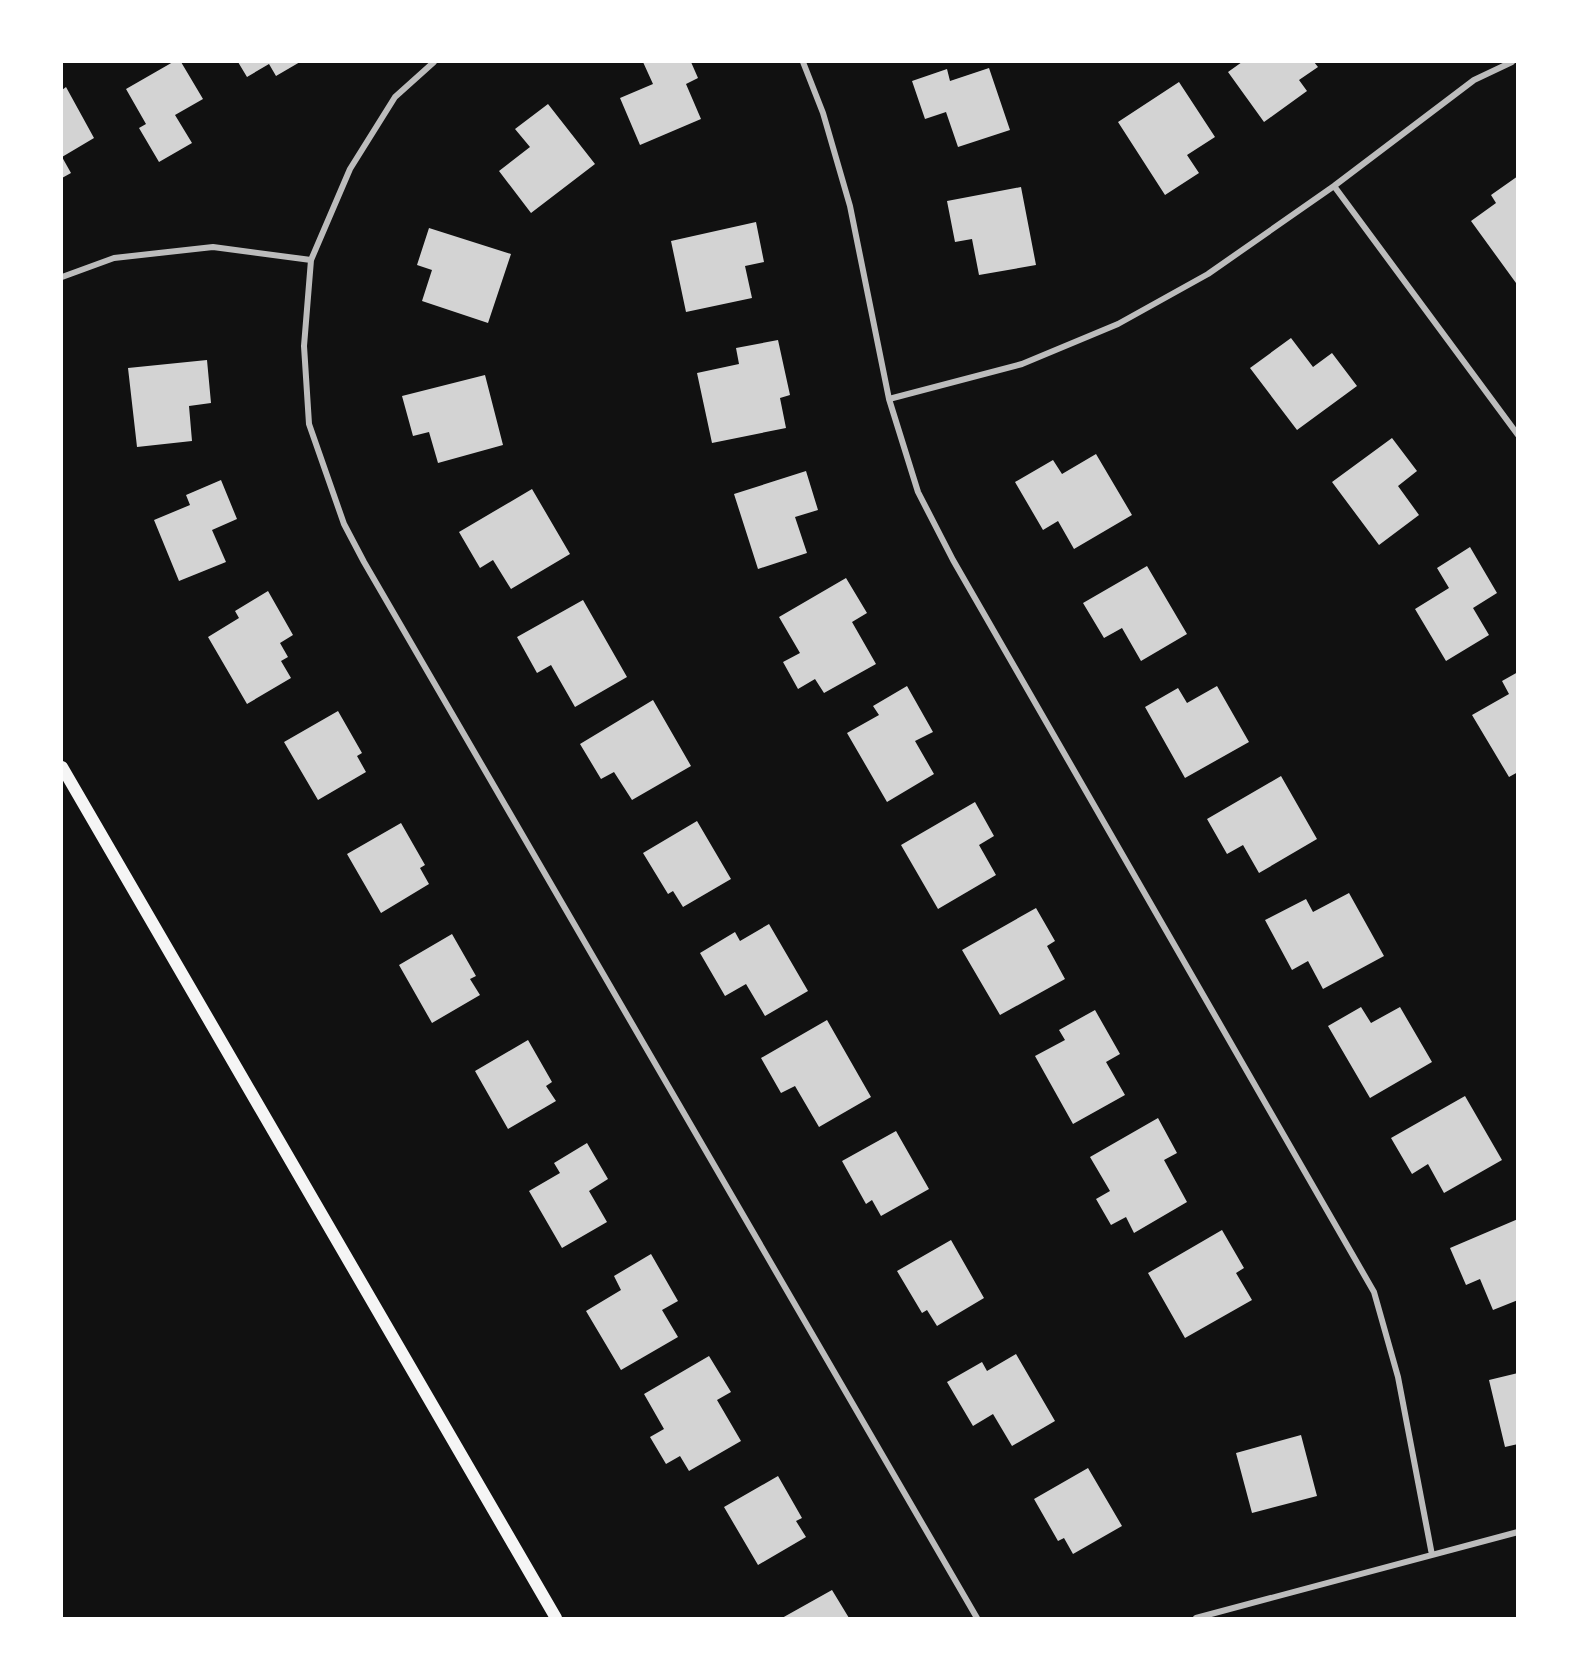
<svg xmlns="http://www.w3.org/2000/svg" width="1579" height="1680" font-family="Barlow,sans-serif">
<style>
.building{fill:#d3d3d3}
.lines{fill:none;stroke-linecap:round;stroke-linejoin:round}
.minor{stroke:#bcbcbc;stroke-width:6}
.secondary{stroke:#f5f5f5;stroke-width:12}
</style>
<rect width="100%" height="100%" fill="#111"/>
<path class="building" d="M173,62H181L203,99L175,115L192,143L159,162L139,128L146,124L126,89Z
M238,62H300L276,76L269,64L247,77Z
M643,62H691L698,78L686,84L701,119L640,145L620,98L653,84Z
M1242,62H1314L1318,67L1299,80L1307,91L1264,122L1228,72Z
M989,68L1010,130L958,147L946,112L925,119L912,81L947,69L950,81Z
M1179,82L1215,137L1187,155L1199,173L1165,195L1118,122Z
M66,87L94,138L62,157L71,173L62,178V90Z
M548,104L595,164L531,213L499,171L530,147L515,129Z
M1518,176V282L1516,283L1471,221L1496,203L1491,195Z
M1021,187L1036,265L979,275L972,239L955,242L947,201Z
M756,222L764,262L745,266L752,298L686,312L671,241Z
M429,228L511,254L488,323L422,301L432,270L417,265Z
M1291,338L1313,367L1332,353L1357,386L1297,430L1250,368Z
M778,340L790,395L780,398L786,428L712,443L697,373L739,364L736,348Z
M207,360L211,403L189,406L192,441L137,447L128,368Z
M485,375L503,445L438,463L429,432L413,436L402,396Z
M1392,438L1417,471L1398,486L1419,515L1379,545L1332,482Z
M1096,454L1132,515L1074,549L1058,521L1043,530L1015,482L1053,460L1062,474Z
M806,471L818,510L795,517L807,553L758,569L734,494Z
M221,480L237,519L212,530L226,562L179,581L154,520L190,505L186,495Z
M532,489L570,554L511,589L493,560L480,568L459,532Z
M1470,547L1497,593L1473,608L1489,635L1446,661L1415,609L1449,588L1437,568Z
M1147,566L1187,634L1141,661L1122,628L1104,638L1083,603Z
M846,578L867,613L852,622L876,664L824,693L815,679L798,689L783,662L800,653L779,617Z
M268,591L293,635L280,643L288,657L281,661L291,678L247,704L208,637L239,618L235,611Z
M583,600L627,677L575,707L551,665L537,673L517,637Z
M1518,672V772L1509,777L1472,715L1509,694L1502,681Z
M907,686L933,732L915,741L934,774L887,802L847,733L879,715L873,706Z
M1217,686L1249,742L1185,778L1145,707L1178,688L1187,703Z
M653,700L691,766L632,800L614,772L601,779L580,744Z
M338,711L362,753L357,756L366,772L318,800L284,742Z
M1281,776L1317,839L1259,873L1243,845L1227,854L1207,819Z
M975,802L994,836L979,845L996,875L938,909L901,845Z
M697,821L731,879L683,907L673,891L668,894L643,853Z
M401,823L425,865L420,868L429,884L381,913L347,854Z
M1349,893L1384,956L1323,989L1308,961L1292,970L1265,920L1306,899L1313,912Z
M1036,908L1055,941L1047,946L1065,979L1000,1015L962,950Z
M769,924L808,991L765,1016L746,984L725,996L700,953L735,932L740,941Z
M452,934L476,976L470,979L480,995L432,1023L399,965Z
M1361,1007L1371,1023L1400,1007L1432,1062L1370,1098L1328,1026Z
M1095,1010L1120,1054L1106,1062L1125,1095L1073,1124L1035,1056L1065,1040L1059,1030Z
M827,1020L871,1097L819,1127L795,1086L781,1093L761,1058Z
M528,1040L552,1082L546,1086L556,1101L508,1129L475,1071Z
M1465,1096L1502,1160L1444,1193L1428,1164L1412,1174L1391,1138Z
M1158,1118L1177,1153L1164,1160L1187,1202L1134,1233L1126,1217L1111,1225L1096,1199L1110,1191L1090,1157Z
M896,1131L929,1189L881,1216L872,1200L866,1204L842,1161Z
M587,1143L608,1179L589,1191L607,1222L562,1248L529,1191L560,1173L554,1163Z
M1518,1219V1300L1493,1310L1480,1279L1466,1285L1450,1248Z
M1222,1230L1244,1268L1236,1273L1252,1300L1185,1338L1148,1273Z
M951,1240L984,1298L937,1326L927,1310L922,1313L897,1271Z
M651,1254L678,1301L662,1310L678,1337L621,1370L586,1311L621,1290L614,1276Z
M1016,1354L1055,1421L1012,1446L993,1414L973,1426L947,1382L982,1362L987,1371Z
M709,1356L731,1392L717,1400L741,1441L689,1471L680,1456L666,1464L650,1437L664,1429L644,1394Z
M1518,1373V1444L1505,1447L1489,1380Z
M1301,1435L1317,1496L1252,1513L1236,1453Z
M1088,1468L1122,1526L1073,1554L1064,1538L1058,1541L1034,1499Z
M778,1476L802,1518L796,1521L806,1537L758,1565L724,1507Z
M832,1590L849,1618H782Z"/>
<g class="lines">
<path class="minor" d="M434,62L395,97L350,169L311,260L304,346L309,424L344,524L364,562L977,1618
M803,62L823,113L850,206L889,399L918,492L953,560L1374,1292L1398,1377L1432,1555
M1334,186L1518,435
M62,277L114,258L213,247L311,260
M889,399L1022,364L1118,324L1208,274L1334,186L1474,80L1512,62
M1196,1618L1518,1532"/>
<path class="secondary" d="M62,767L556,1618"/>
</g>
<rect width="1579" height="1680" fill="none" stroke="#ffffff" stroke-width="126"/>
</svg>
